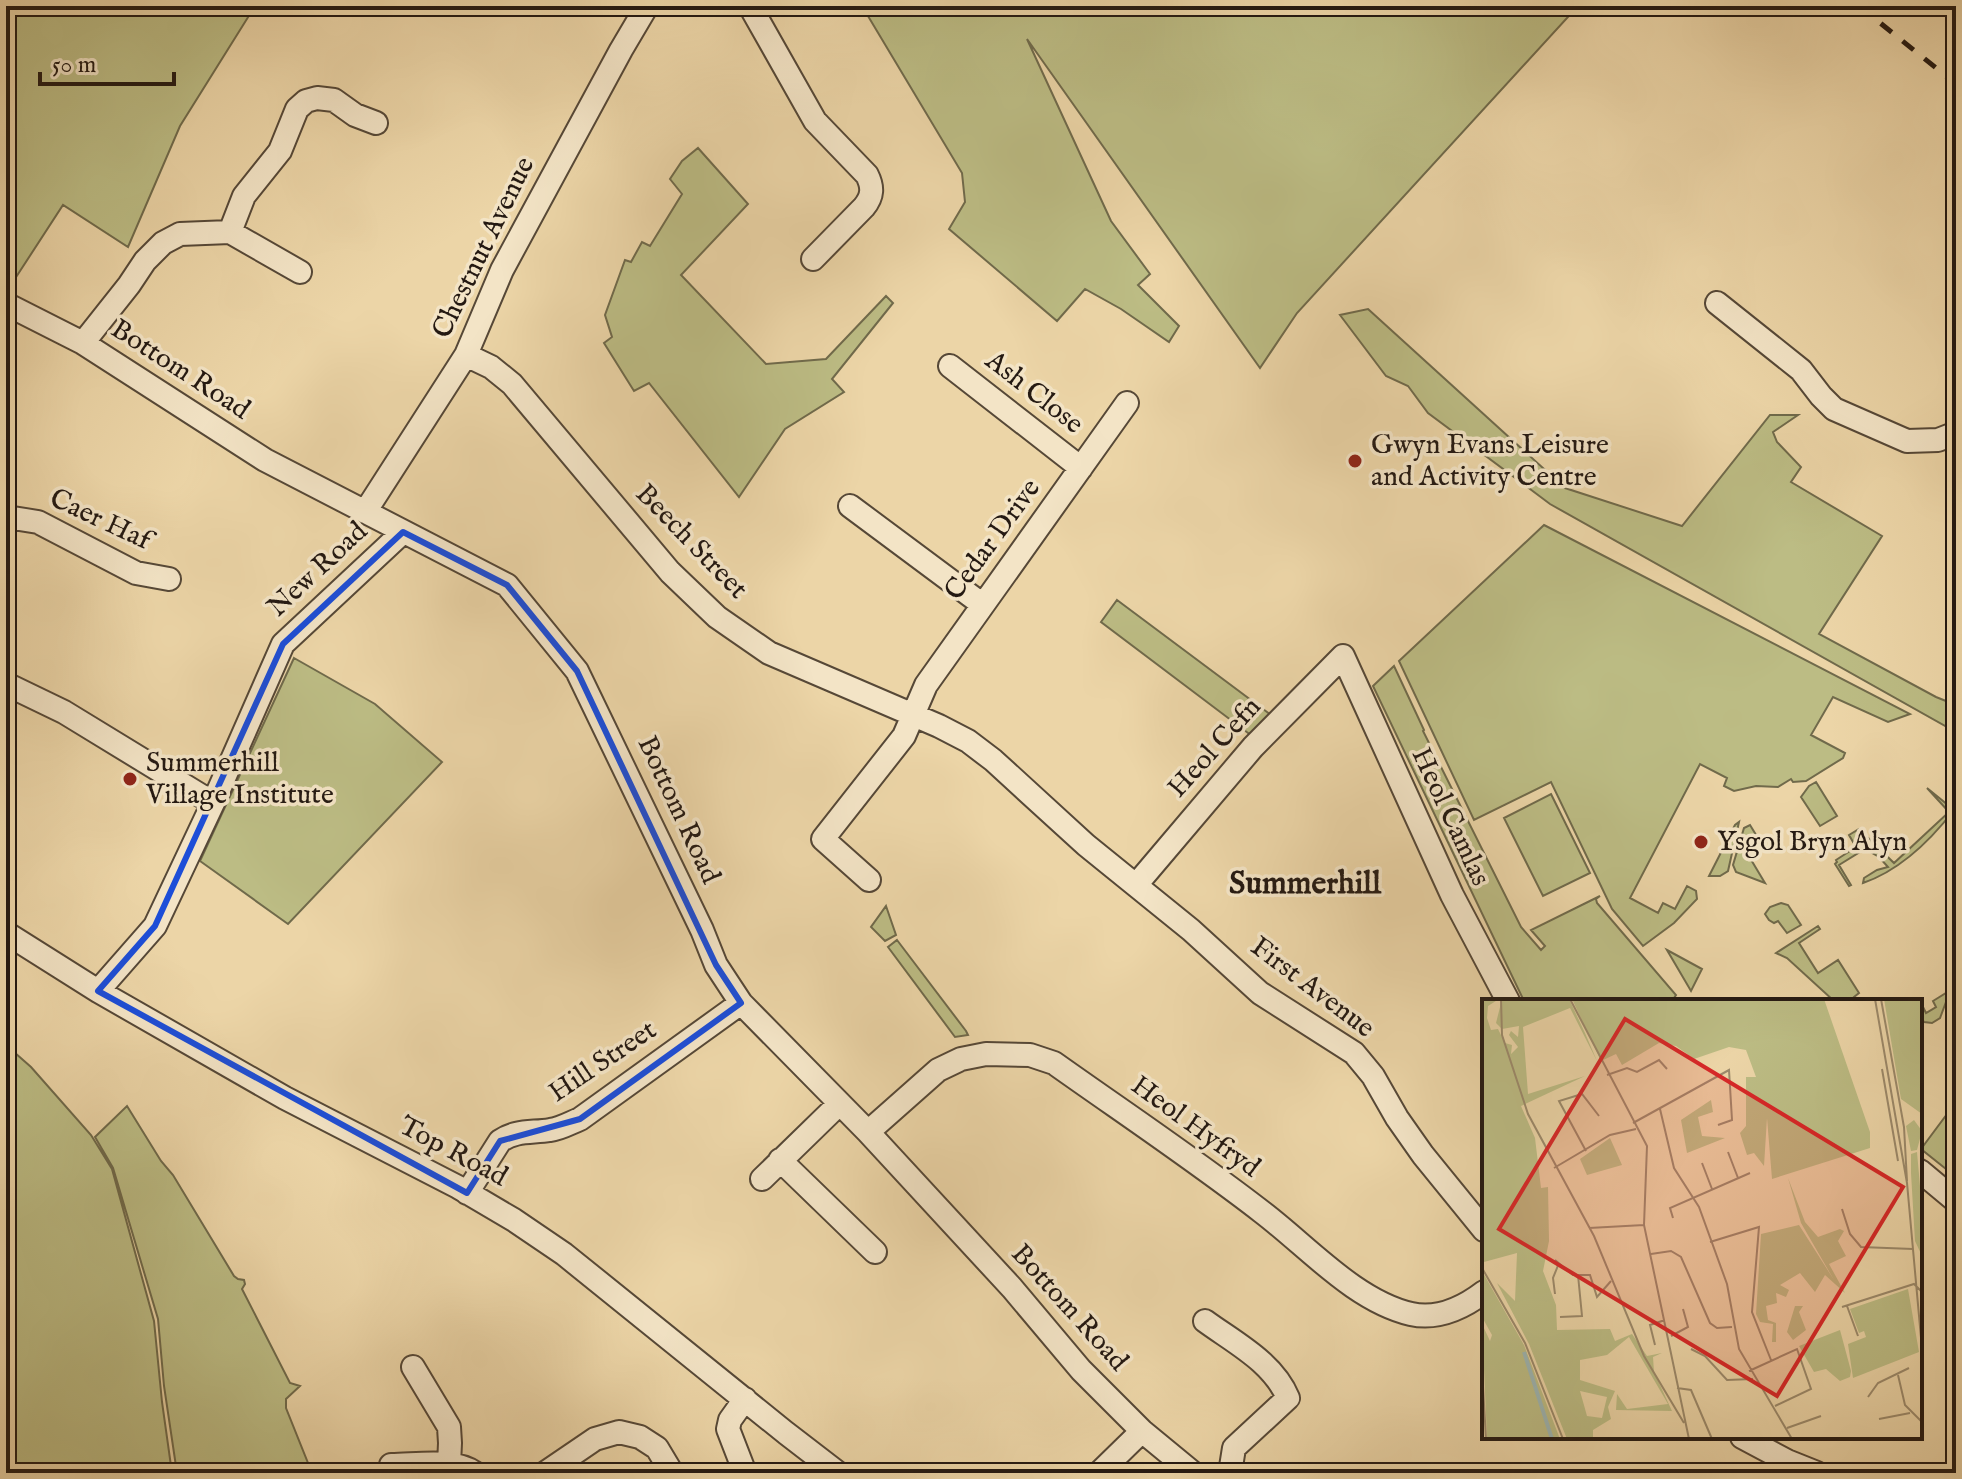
<svg xmlns="http://www.w3.org/2000/svg" width="1962" height="1479" font-family="'IM FELL English',serif">
<style>
.green{fill:#bcbc84;stroke:#706a4b;stroke-width:2}
.lines{fill:none;stroke-linecap:round;stroke-linejoin:round}
.minor-casing{stroke:#564837;stroke-width:26}
.minor{stroke:#f3e4c6;stroke-width:22}
.rail{stroke:#241912;stroke-width:5;stroke-dasharray:14 14;stroke-linecap:butt}
.marked{fill:none;stroke:#1d4ed8;stroke-width:6;stroke-linejoin:round}
.poi-dot{fill:#8f2418;stroke:#f3e4c6;stroke-width:3}
.labels{text-anchor:middle;dominant-baseline:central;stroke-width:7;stroke-linejoin:round;paint-order:stroke}
.street-label{font-size:28px;fill:#241912;stroke:#f3e4c6}
.poi-label{font-size:28px;fill:#241912;stroke:#f3e4c6;text-anchor:start}
.quarter-label{font-size:32px;font-weight:bold;fill:#241912;stroke:#f3e4c6}
.inset-river{fill:none;stroke:#9db6b3;stroke-width:4}
.inset-road{fill:none;stroke:#9c8a6b;stroke-width:2}
.view{fill:#d62828;fill-opacity:0.15;stroke:#d62828;stroke-width:4}
.inset-edge{fill:none;stroke:#241912;stroke-width:4}
</style>
<rect width="100%" height="100%" fill="#ecd5a7"/>
<filter id="stains"><feTurbulence type="fractalNoise" baseFrequency=".0025" numOctaves="4"/><feColorMatrix values="0 0 0 0 .2 0 0 0 0 .09 0 0 0 0 .02 0 0 0 .5 -.17"/></filter>
<radialGradient id="worn" r=".72"><stop offset=".6" stop-color="#630" stop-opacity="0"/><stop offset="1" stop-color="#630" stop-opacity=".3"/></radialGradient>
<path class="green" d="M6,6H271L250,14L180,126L128,247L63,205L7,291Z
M862,6H1578L1297,313L1260,368L1027,39L1111,221L1150,274L1138,285L1179,326L1169,342L1121,309L1085,289L1057,321L949,229L965,202L962,173Z
M698,148L748,204L681,275L766,364L826,359L886,296L893,303L832,379L844,392L785,429L739,497L649,383L634,391L604,343L612,337L605,315L625,260L631,262L642,242L650,246L682,194L670,179L682,161Z
M1368,309L1565,488L1682,526L1770,415H1798L1773,432L1777,442L1801,467L1791,482L1882,536L1819,634L1936,697L1956,705V732L1550,504L1428,413L1408,386L1386,376L1340,315Z
M1544,525L1910,714L1888,722L1833,697L1811,735L1845,753L1843,758L1806,781L1793,782L1791,779L1778,787L1756,786L1734,791L1724,786L1727,778L1700,764L1630,898L1658,913L1663,903L1675,909L1687,886L1696,891L1697,899L1674,923L1643,946L1612,909L1551,782L1474,820L1399,661Z
M1117,600L1271,715L1252,736L1101,622Z
M294,658L375,704L442,762L288,924L200,861Z
M1394,666L1424,730L1423,731L1521,927L1541,950L1545,946L1531,930L1600,896L1596,899L1597,903L1676,995L1672,1001H1524L1373,686Z
M1816,782L1837,816L1820,826L1801,797L1809,786Z
M1927,788L1954,810C1930,841 1901,870 1863,883L1864,878L1877,870L1888,867L1879,857L1865,849L1839,865L1851,885L1849,886L1835,864L1837,862L1836,860L1856,847L1849,835L1859,829L1894,863L1949,812Z
M1551,794L1590,873L1543,896L1504,818Z
M1739,822L1728,871L1720,876H1709L1735,825Z
M1750,825L1764,848L1750,858L1765,883L1736,872L1733,865L1744,828Z
M1781,903L1788,905L1801,925L1787,933L1778,921L1774,923L1769,920L1765,914L1770,907Z
M886,906L896,935L885,941L871,927Z
M1818,926L1820,929L1799,943L1818,973L1838,960L1859,993L1854,997L1856,1001H1834L1787,958L1776,953Z
M897,940L966,1031L968,1035L955,1037L888,947Z
M1667,950L1702,969L1691,991Z
M1952,986L1940,1018L1932,1023L1924,1022L1920,1016V1010L1923,1007L1926,1013L1936,1007L1933,1001L1949,991Z
M6,1045L31,1067L91,1135L112,1169L154,1321L162,1402L172,1473H6Z
M1956,1102V1177L1921,1149Z
M127,1106L161,1161L173,1175L234,1276L238,1279L244,1280L245,1284L242,1289L290,1383L300,1386L286,1399V1408L312,1473H177L164,1386L158,1319L113,1168L95,1137Z"/>
<g class="lines">
<defs>
<path id="minor" d="M750,6L815,121L867,175C873,187 873,196 864,207L813,259
M230,232L300,272
M1717,303L1801,370L1821,396L1834,409L1907,441L1938,440L1956,433
M6,304L83,343L265,460L507,585L577,671L702,930L716,965L741,1003L868,1132L1012,1288L1081,1370L1142,1431L1193,1473
M83,343L129,285L145,261L163,243L180,234L230,232L244,196L280,151L297,109L306,101L317,98L334,100L355,115L376,123
M466,355L491,367L512,384L670,572L717,617L769,653L939,726L968,741L993,760L1086,845L1191,930L1260,993L1354,1053L1373,1076L1397,1118L1423,1155L1484,1230
M950,366L1081,468
M850,506L983,605
M365,512L466,355L502,270L621,50L647,6
M6,521L13,518L38,522L136,573L169,579
M6,684L64,712L213,803
M869,880L823,839L904,736L926,685L1127,403
M1136,885L1253,747L1343,656L1452,895L1508,1001
M6,933L98,991L285,1098L458,1187L514,1220L564,1254L786,1433L838,1473
M98,991L155,926L213,803L283,644L403,532
M868,1132L938,1070L961,1059L986,1054L1030,1055L1054,1063C1123,1112 1195,1160 1262,1212C1307,1246 1355,1301 1411,1314C1438,1320 1463,1308 1484,1292
M780,1160L875,1252
M1920,1171L1956,1201
M762,1179L839,1104
M467,1193L500,1141C516,1130 531,1133 550,1130C560,1129 570,1123 580,1119L741,1003
M1205,1321C1235,1343 1273,1362 1288,1398L1234,1448L1230,1473
M413,1367L449,1427L450,1443L449,1465
M745,1399L730,1420L728,1429L745,1473
M1742,1437L1787,1461L1817,1473
M391,1465C416,1465 453,1458 475,1473
M545,1473L595,1439L619,1432L640,1437L657,1448L672,1473
M1099,1473L1142,1431"/>
</defs>
<use href="#minor" class="minor-casing"/>
<use href="#minor" class="minor"/>
<path class="rail" d="M1859,6L1956,84"/>
</g>
<path class="marked" d="M403,532L507,585L577,671L716,965L741,1003L580,1119L500,1141L467,1193L98,991L155,926L283,644Z"/>
<g class="poi-dot">
<circle cx="1355" cy="461" r="8"/>
<circle cx="130" cy="779" r="8"/>
<circle cx="1701" cy="842" r="8"/>
</g>
<g class="labels">
<g class="street-label">
<text transform="translate(484 248) rotate(-64)">Chestnut Avenue</text>
<text transform="translate(180 370) rotate(33)">Bottom Road</text>
<text transform="translate(1034 393) rotate(38)">Ash Close</text>
<text transform="translate(100 520) rotate(25)">Caer Haf</text>
<text transform="translate(993 540) rotate(-54)">Cedar Drive</text>
<text transform="translate(691 542) rotate(46)">Beech Street</text>
<text transform="translate(318 570) rotate(-43)">New Road</text>
<text transform="translate(1215 748) rotate(-48)">Heol Cefn</text>
<text transform="translate(678 810) rotate(65)">Bottom Road</text>
<text transform="translate(1450 817) rotate(65)">Heol Camlas</text>
<text transform="translate(1312 988) rotate(37)">First Avenue</text>
<text transform="translate(603 1062) rotate(-34)">Hill Street</text>
<text transform="translate(1195 1127) rotate(36)">Heol Hyfryd</text>
<text transform="translate(453 1152) rotate(28)">Top Road</text>
<text transform="translate(1069 1308) rotate(48)">Bottom Road</text>
</g>
<g class="poi-label">
<text x="1371" y="445">Gwyn Evans Leisure<tspan x="1371" dy="32">and Activity Centre</tspan></text>
<text x="146" y="763">Summerhill<tspan x="146" dy="32">Village Institute</tspan></text>
<text x="1717" y="842">Ysgol Bryn Alyn</text>
</g>
<g class="quarter-label">
<text x="1305" y="884">Summerhill</text>
</g>
</g>
<g transform="translate(1482 999)">
<rect width="440" height="440" fill="#ecd5a7"/>
<path d="M0,0H17L6,7L5,19L9,31L16,30L23,44L30,46L29,55L36,48L27,36L29,32L36,38L37,27L20,30L14,24L20,0H87L103,34L115,62L88,9L41,28L46,95L103,77L39,107L53,139L59,189L66,188L67,242L61,272L74,306L75,331L128,330L133,342L150,335L165,357L180,354L171,358L172,373L190,412L134,411L135,395L145,410L186,405L147,338L125,356L98,361V381L133,392L126,408L129,420L111,431V440H85L47,345L15,284L33,302L35,254L2,263ZM98,392L125,398L120,419L105,417ZM90,0H342L388,133V149L290,180L285,119L282,167L272,154L265,156L258,134L264,127V78H274L264,51L247,48L212,60L194,47L177,44L140,66L134,55L119,62ZM402,0H440V115L419,100ZM229,101L231,113L216,118L220,137L243,139L205,154L199,121ZM432,121L440,132L435,151L429,152L424,127ZM128,139L140,166L105,176L98,160ZM435,153L440,210V257L433,242L429,174V155ZM306,179L323,223L336,238L358,230L362,232L356,242L364,257L347,265L363,294L343,276L333,293L318,274L298,286L307,291L304,298L294,294L295,304L284,307L286,321L294,324V343H290L291,325L278,323L274,315L279,235L317,226L352,281L319,224ZM0,272L42,346L78,440L5,438L0,325L8,342L10,336L0,318ZM426,290L437,353L371,379L366,345L384,338L382,332L377,334L368,310ZM313,307H321L317,313L324,331L311,341L305,333ZM358,331L369,372L368,378L358,382L344,370L332,373L317,347Z" fill="#bcbc84" fill-rule="evenodd"/>
<path class="inset-river" d="M42,353L70,440"/>
<path class="inset-road" d="M19,0L20,36L46,115L112,237L162,357L202,424M88,0L165,147L162,226L207,440M393,0L425,184L440,350M399,0L422,128L425,182M400,70L416,162M125,76L145,69L155,73L177,61L185,70M178,110L192,169L217,208L245,285L257,350L310,440M151,124L247,71L250,121L236,126M440,139V192M104,152L77,102L100,95L117,117M246,153L256,179M220,164L230,190M72,169L128,136L154,130M360,210L368,235L379,248L431,250M191,219L188,209L268,174M107,229L162,226M228,243L277,228L270,313L289,361M169,255L189,252L199,258L228,324L235,329L250,328M73,261L91,276H108L115,298L129,282M0,269L43,344L81,440M73,295L71,279L77,264M365,307L376,337M360,308L432,285L440,293M78,318L100,317L96,276M189,337L206,328L201,310M173,346L168,326L183,321M209,350L223,357L245,381L271,380M0,370L4,440M267,372L315,350L329,390L293,407M416,376L423,406L440,423M195,389L209,391L230,440M386,398L396,384L427,369M397,420L428,414M305,429L339,417"/>
<path class="view" d="M143,20L421,188L295,397L17,230Z"/>
<rect width="440" height="440" class="inset-edge"/>
</g>
<rect width="1962" height="1479" fill="none" stroke="#ecd5a7" stroke-width="32"/>
<rect x="8" y="8" width="1946" height="1463" fill="none" stroke="#241912" stroke-width="4"/>
<rect x="16" y="16" width="1930" height="1447" fill="none" stroke="#241912" stroke-width="2"/>
<path d="M40 72v12h134v-12" fill="none" stroke="#241912" stroke-width="4"/>
<text x="52" y="72" font-size="24" fill="#241912" stroke="#f3e4c6" stroke-width="6" paint-order="stroke">50 m</text>
<rect width="100%" height="100%" filter="url(#stains)"/>
<rect width="100%" height="100%" fill="url(#worn)"/>
</svg>
